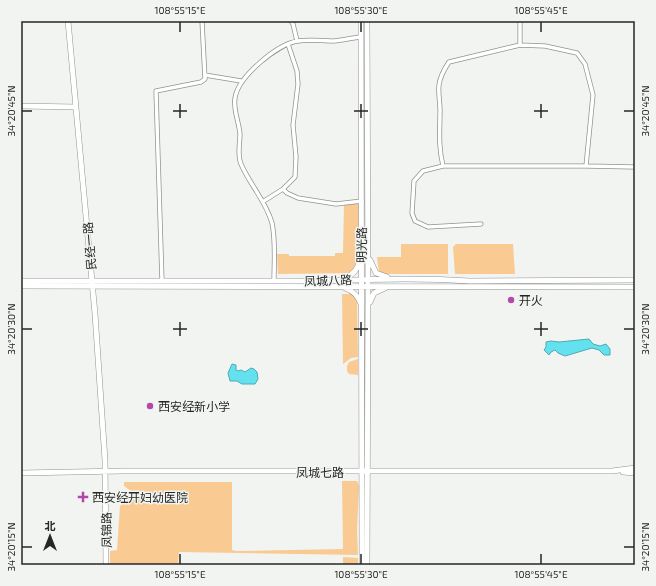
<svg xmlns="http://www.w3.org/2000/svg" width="656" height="586" font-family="'Exo 2','Noto Sans SC',sans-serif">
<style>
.green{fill:#f9ca91}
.water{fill:#64e1ef;stroke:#51a9b2}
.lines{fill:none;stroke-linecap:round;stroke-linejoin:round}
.street-casing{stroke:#919390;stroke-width:5}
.secondary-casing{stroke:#919390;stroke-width:6}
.street{stroke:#fff;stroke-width:3.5}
.secondary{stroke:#fff;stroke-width:5}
.ticks{fill:none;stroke:#262725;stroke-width:1.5}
.poi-dot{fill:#b348a8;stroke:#f1f4f0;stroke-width:1.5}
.labels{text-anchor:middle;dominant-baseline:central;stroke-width:3;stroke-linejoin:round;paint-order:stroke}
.street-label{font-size:12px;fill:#262725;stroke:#f1f4f0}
.poi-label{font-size:12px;fill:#262725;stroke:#f1f4f0;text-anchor:start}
.neatline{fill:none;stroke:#262725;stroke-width:1.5}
.ticks-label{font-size:10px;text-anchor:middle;fill:#262725}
</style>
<rect width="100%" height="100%" fill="#f1f4f0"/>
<path class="green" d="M359,203L360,263L354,273L278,274L277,254H289V256H335V253H343L344,205Z
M401,244H448V274H385L379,272L377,257H401Z
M456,244H513L515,274H455L453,247Z
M342,294H352L357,299V303L358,357L351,358L343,364Z
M358,359V375L349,374L347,371V366L349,362Z
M342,481H357L359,486L357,530L358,555L179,552L178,565H110V551L117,550L120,506L131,494V491L124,486V482H232V550L236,551L343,549Z
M343,557L358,558V565H343Z"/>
<path class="water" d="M589,339L593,344L600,346L606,344L610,349V355H604L599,350L592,348L565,356L558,353L555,350L551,352L549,355L544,350L546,347V342L551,341L559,342Z
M232,364L236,365V370L238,371L241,370L245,372L251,368L254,369L257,372L258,379L255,384H242L237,381H230L228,373Z"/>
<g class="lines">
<defs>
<path id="street" d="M291,21L293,24L297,41
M520,21V45
M205,75L241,81
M443,166C438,145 440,131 440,110C440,102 438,93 439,85C440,77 445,68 449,62L520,45L545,46L577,53L585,64L593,95L586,166
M283,189L287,193L298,198L336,204L362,201
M264,201L283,189L295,177L296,157L293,125L298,84L297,71L288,44
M481,224L428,227L415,221L412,213L414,181L423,171L443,166H586L635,167
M162,281L156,91L201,82L205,79L202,21
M274,281C274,262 276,242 272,223C266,201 250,185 241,164C237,155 240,143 240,134C239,122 233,110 235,98C238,77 277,44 298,41C309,39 322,41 334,41C343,40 352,38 361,37"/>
<path id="secondary" d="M68,21L95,314L105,460L106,565
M361,21L362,565
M21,106L76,107
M370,260L376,273L387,277
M345,278C353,275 357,270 359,263
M21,281C115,281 209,281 303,281C359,280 414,277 470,281L635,280
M21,286L635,287
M345,288C353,291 358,295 361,304
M370,302L374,293L385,288
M623,472L635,473
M21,473L122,471H612L635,468
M367,565L368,292L367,21"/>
</defs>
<use href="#street" class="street-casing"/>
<use href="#secondary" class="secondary-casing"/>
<use href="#street" class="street"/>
<use href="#secondary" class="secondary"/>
</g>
<path class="ticks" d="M180,22V32M361,22V32M541,22V32M180,104V118M361,104V118M541,104V118M22,111H32M173,111H187M354,111H368M534,111H548M624,111H634M180,322V336M361,322V336M541,322V336M22,329H32M173,329H187M354,329H368M534,329H548M624,329H634M22,547H32M624,547H634M180,554V564M361,554V564M541,554V564"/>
<g class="poi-dot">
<circle cx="511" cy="300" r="4"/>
<circle cx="150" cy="406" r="4"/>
<path d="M81 491h4v4h4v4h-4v4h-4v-4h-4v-4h4z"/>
</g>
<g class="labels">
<g class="street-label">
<text transform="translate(361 245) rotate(-89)">明光路</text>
<text transform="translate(89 246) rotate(-95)">民经一路</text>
<text transform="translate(328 280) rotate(-2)">凤城八路</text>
<text x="320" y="472">凤城七路</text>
<text transform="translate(106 530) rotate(-91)">凤锦路</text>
</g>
<g class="poi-label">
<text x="519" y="300">开火</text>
<text x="158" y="406">西安经新小学</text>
<text x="92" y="497">西安经开妇幼医院</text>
</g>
</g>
<rect width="656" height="586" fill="none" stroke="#f1f4f0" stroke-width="44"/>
<g transform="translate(50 536)" stroke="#f1f4f0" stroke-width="3" paint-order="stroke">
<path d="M0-3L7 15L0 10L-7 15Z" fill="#262725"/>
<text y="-6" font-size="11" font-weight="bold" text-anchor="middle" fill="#262725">北</text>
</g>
<rect x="22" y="22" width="612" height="542" class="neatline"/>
<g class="ticks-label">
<text x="180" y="14">108°55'15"E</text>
<text x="361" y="14">108°55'30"E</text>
<text x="541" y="14">108°55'45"E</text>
<text transform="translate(11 111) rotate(-90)" y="4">34°20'45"N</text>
<text transform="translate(645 111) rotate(-90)" y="4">34°20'45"N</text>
<text transform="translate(11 329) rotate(-90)" y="4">34°20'30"N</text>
<text transform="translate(645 329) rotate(-90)" y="4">34°20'30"N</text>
<text transform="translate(11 547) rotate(-90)" y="4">34°20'15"N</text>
<text transform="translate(645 547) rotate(-90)" y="4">34°20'15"N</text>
<text x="180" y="578">108°55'15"E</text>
<text x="361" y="578">108°55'30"E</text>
<text x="541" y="578">108°55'45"E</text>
</g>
</svg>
